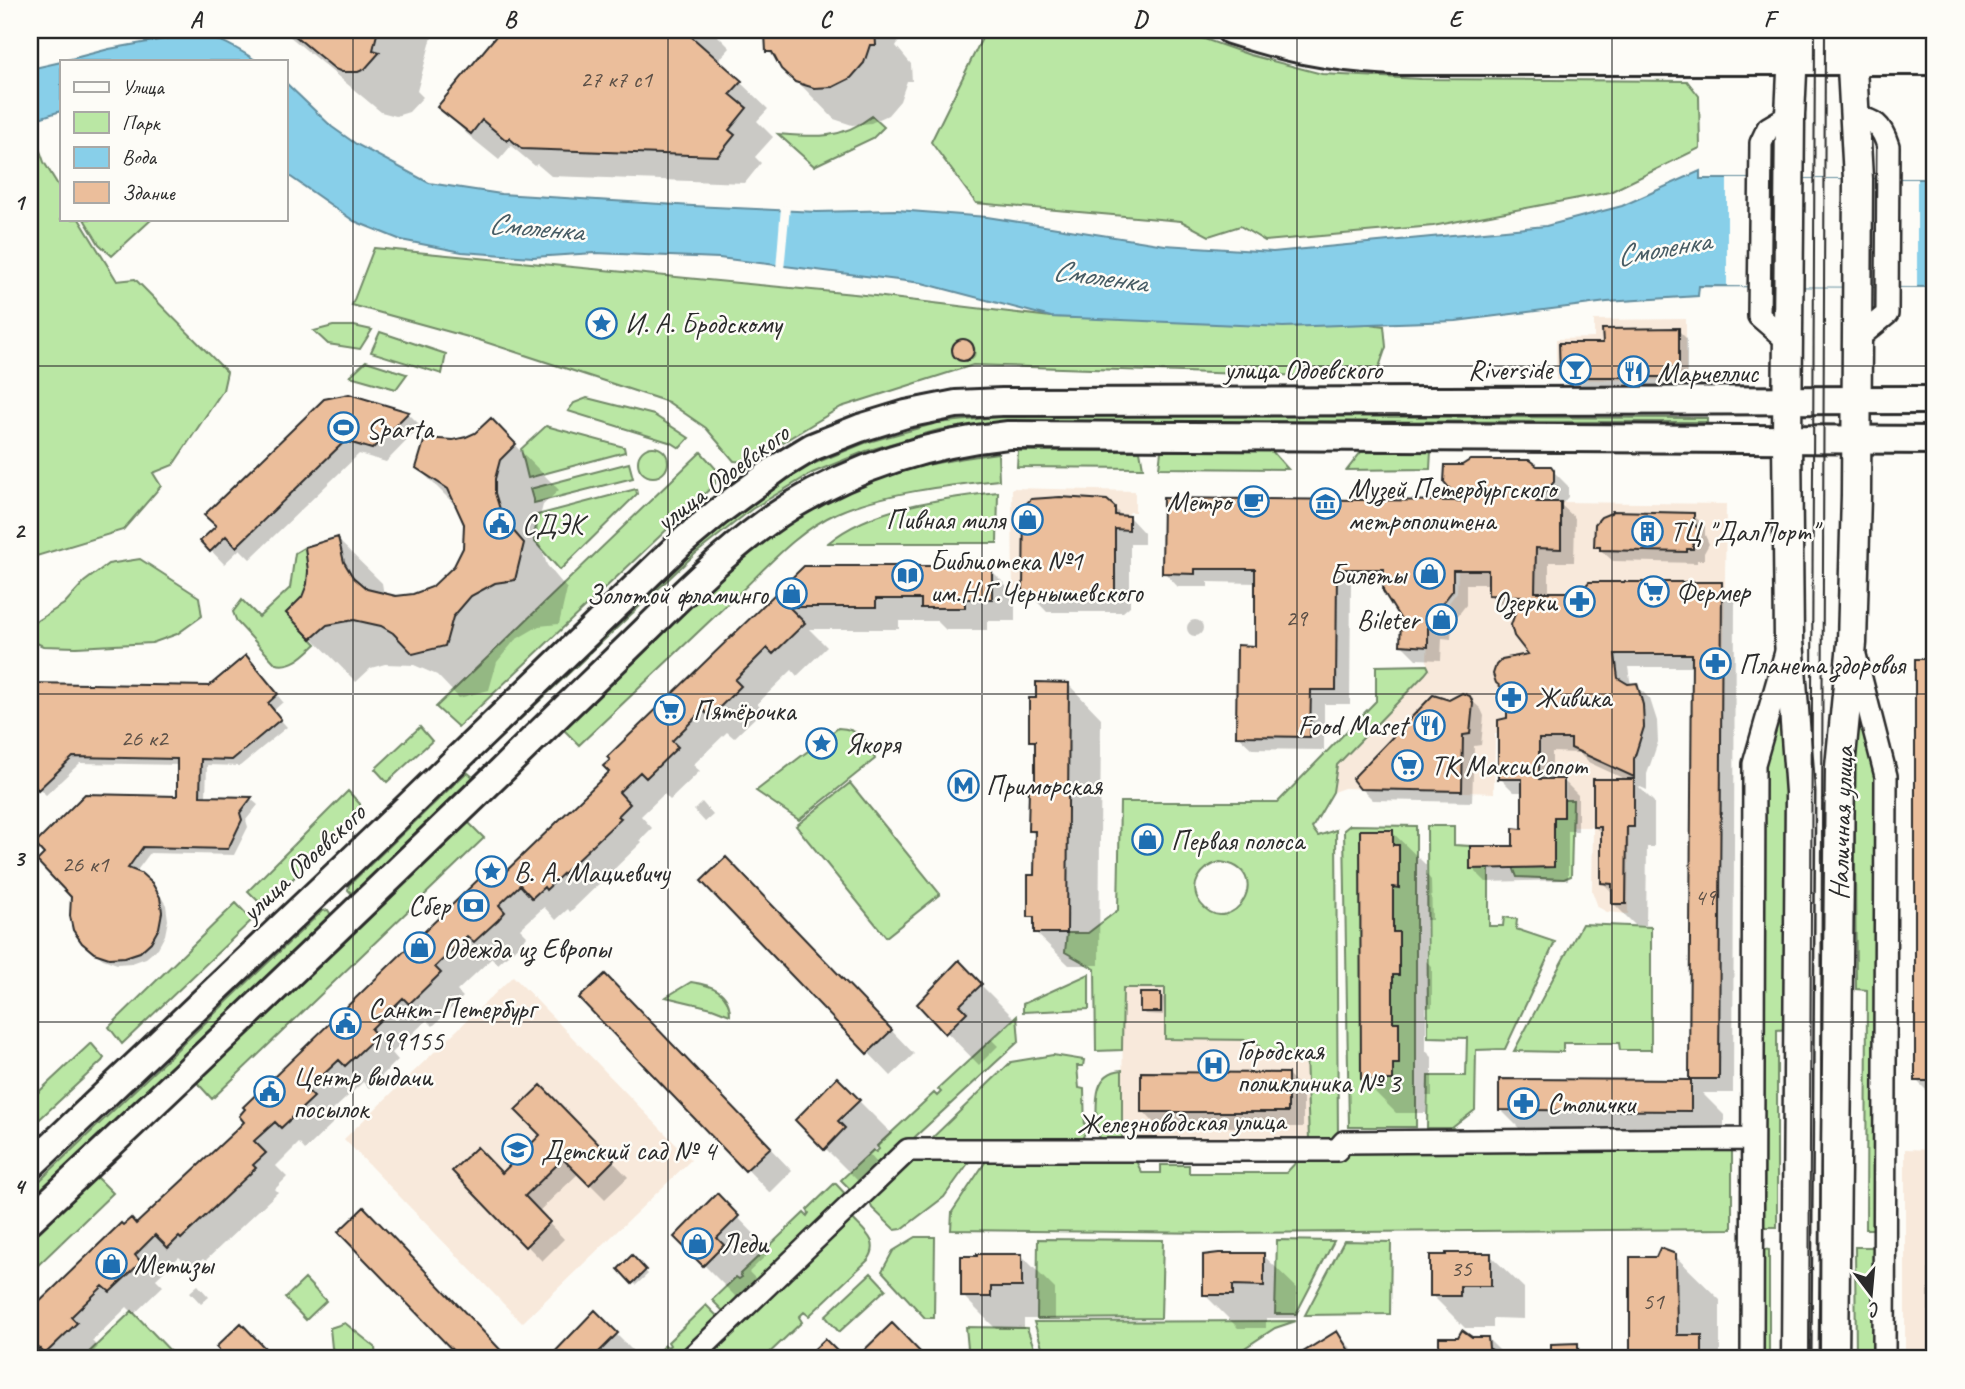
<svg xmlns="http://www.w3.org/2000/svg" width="1965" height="1389" font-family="Caveat,sans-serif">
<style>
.built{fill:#f8e9db}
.green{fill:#bae7a4;stroke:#728968;stroke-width:2;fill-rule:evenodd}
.water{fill:#88cfe9;stroke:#638d9d;stroke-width:2}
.pier{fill:#fdfcf7}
.shadow{fill:#0003}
.building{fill:#ebbe9b;stroke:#2b2b2b;stroke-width:2}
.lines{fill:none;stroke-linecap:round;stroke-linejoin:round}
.minor-casing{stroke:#2b2b2b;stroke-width:26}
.tertiary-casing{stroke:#2b2b2b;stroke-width:32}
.secondary-casing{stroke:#2b2b2b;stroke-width:33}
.minor{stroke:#fdfcf7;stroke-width:21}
.tertiary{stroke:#fdfcf7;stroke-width:26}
.secondary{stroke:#fdfcf7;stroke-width:28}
.tram{stroke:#2b2b2b;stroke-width:2}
.grid{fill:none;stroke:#2b2b2b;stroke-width:2;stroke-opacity:0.55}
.labels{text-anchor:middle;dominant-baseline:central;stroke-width:5;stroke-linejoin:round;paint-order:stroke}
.number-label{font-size:24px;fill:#5b5047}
.poi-label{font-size:28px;fill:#2b2b2b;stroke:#fdfcf7;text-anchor:start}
.street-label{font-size:28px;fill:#2b2b2b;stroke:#fdfcf7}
.water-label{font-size:30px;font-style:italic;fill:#475c64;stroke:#fdfcf7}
.neatline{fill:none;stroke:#2b2b2b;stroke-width:2.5}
.grid-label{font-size:23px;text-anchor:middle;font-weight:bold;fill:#2b2b2b}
</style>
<rect width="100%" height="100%" fill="#fdfcf7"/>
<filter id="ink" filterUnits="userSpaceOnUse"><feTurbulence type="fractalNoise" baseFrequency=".0143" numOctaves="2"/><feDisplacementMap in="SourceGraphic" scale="14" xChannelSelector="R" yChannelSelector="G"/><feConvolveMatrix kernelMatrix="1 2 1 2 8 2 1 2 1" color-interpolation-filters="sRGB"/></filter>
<g filter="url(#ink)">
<path class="built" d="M1686,319V380H1556V339L1594,338V320Z
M1012,488L1135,491V512H1130L1128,515L1115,516V600L1013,599Z
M1561,502L1726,504L1724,654H1551L1595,669L1617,668L1618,678L1628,684L1637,683L1643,705L1644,727L1634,759V827L1629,828L1628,914L1607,912L1598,907L1592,891L1593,827H1566V777L1541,776L1540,734H1495L1494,793L1344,788L1333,792L1336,765L1429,669L1427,665L1428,624L1441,625L1442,612L1457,592L1458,570H1488V595L1518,596L1535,583L1536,548H1561Z
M513,976L691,1160L522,1323L344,1139Z
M1123,988H1165V1039L1255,1040L1263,1053H1307L1309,1140L1122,1141Z
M1905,1149L1935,1150V1359H1905Z"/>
<path class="green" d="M986,30H1179L1250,55L1322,74L1421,79L1687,81L1699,96L1700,148L1610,192L1433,226L1265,241L1240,226L1209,236L1181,221L976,203L931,142Z
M872,116L884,127L873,138L814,166L778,134C814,137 841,140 872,116Z
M38,145L44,162L61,190V219H79L117,281L135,279L227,372L223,390L173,465L153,473L161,486L123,530L30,558V147Z
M84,219H152L112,256L99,244Z
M374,248L875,296L1051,317L1369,324L1384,326L1386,347L1376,376H1366V378L973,365L841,407L750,462L734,461L706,428L668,402L479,340L352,305Z
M333,326H354L372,330L360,349L328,344L314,331Z
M380,332L446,354L442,374L371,352Z
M366,361L406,374H407L396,389L350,376Z
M587,398L654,415L689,438L680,448L672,443L568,411L574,403Z
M1017,415L1707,418V422L1014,421L938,430L866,451L812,473L752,509L695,554L476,761L471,757L691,551L748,505L808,466L865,443L937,423Z
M546,426L624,447L625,452L528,478L521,449Z
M638 462a15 15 0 1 1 30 0a15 15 0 1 1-30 0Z
M1018,451H1140L1143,468L1017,467Z
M1161,451H1272L1288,469L1159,468Z
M1431,451L1430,469L1347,470L1361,452Z
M701,452L717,470L715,484L458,727L436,707Z
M998,453L999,480C950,485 882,493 837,513C797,531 765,569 734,598C682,647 630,696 579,745L563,729C599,694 634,659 670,624C717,577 767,529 828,498C880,472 940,461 998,453Z
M629,463L633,478L534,503L530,489Z
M636,489L637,494L560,570L534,541L537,515Z
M998,492L997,543H828C871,507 944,498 998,492Z
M305,547C309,562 311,583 303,597C299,603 291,608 286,613L316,644C305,654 293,668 276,664L237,622L233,612L242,600L259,617L290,588L295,553Z
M140,559L199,597L202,616L177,634L152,643L76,647L43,646L30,640V625L64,604L84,582L108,564Z
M1427,665L1429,669L1425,674L1337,765L1333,792L1312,828L1318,836L1336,830L1338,1140H1309L1306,1053H1263L1255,1040L1165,1039V988H1123L1122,1050L1096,1051L1095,969L1065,952L1067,933H1088L1118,910L1120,802H1278L1376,701V666ZM1220,862C1278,869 1231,942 1201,904C1187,886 1201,867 1220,862Z
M1781,709L1786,712L1789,1029L1777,1030V1227H1764L1765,769L1774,721Z
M420,727L432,741L387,782L375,769Z
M838,728C860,729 867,740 875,759L799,820L756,791Z
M1864,730L1878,768L1876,1229H1866L1867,990L1856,989L1854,736L1858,731Z
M467,772L473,777L356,891L351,893L348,890L349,885Z
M850,783L940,894L886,937L796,826Z
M348,791L360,804V813L264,907L248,891Z
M1564,800H1573L1571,876L1564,879L1517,877L1513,867L1554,817H1564Z
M463,817L484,838L212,1099L192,1077Z
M1350,825L1416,826V1127H1349L1344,830Z
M1427,826H1454V845L1470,846V868L1489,869V926H1503L1504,917L1517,919L1516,929L1555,942L1505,1049L1476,1050L1475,1110L1452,1128H1427L1428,1076H1466L1467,1038L1428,1037Z
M236,903L252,920L122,1044L109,1027Z
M328,910L331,915L329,918L30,1201V1190L322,911Z
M1582,924L1651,927V1050H1620L1619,1043H1563V1052L1514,1051Z
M1089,974V1009L1023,1012V1004Z
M691,982C711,985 730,991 730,1015L712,1008L666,997Z
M1017,1016L1019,1041L854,1193L841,1180L873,1150L876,1152L879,1149L877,1146L934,1093L937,1096L941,1092L938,1089Z
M91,1043L104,1058L102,1061L31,1127L30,1100Z
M1053,1055L1084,1060L1083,1066H1077L1079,1088L1084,1089L1085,1133L1080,1143L930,1140L1011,1062Z
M1122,1070V1141C1113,1140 1102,1143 1097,1133C1097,1109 1090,1073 1122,1070Z
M1732,1145V1229L1220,1233L951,1230L952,1212L988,1158L1135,1159L1142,1173H1161V1165H1189V1173H1286L1301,1157L1344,1158L1349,1149Z
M915,1160H968L969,1162L944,1197L902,1229L895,1230L872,1208L869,1199L906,1163Z
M94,1174L113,1193L30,1273V1234Z
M835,1183L850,1199L727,1315L712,1300L736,1277L739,1279L742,1277L740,1274L804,1213L807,1216L809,1213L807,1210Z
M850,1216C862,1230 882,1241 868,1260L809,1316L804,1312L799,1317L802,1322L763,1359H699Z
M916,1237H935L934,1318H925L882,1271L893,1251Z
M1038,1239L1163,1240L1161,1318L1037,1319Z
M1277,1240L1334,1241L1296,1314H1275Z
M1344,1241L1391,1242L1390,1314L1305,1315Z
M1855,1247H1876V1359H1856Z
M1764,1249L1769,1250V1359H1764Z
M871,1273L886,1289L839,1332L825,1316Z
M305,1279L326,1301L306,1320L285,1298Z
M706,1305L722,1321L683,1359H650L665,1345L668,1347L670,1345L668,1342Z
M132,1311L178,1359H82Z
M1296,1321L1275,1328L1228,1359H1046L1034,1322Z
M345,1323L375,1347L376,1359H342L332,1348L330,1328Z
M966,1327L1027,1328L1038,1359H969Z"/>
<path class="water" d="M181,36C220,38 224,40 257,61H63L109,49Z
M61,62V111L30,121V69Z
M285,82L332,127L356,144L429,183L501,194L693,206L817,212L897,210L987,217L1165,245L1273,252L1546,226L1622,206L1700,171V179H1935V287L1699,286L1698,296L1607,302L1456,321L1283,327L1051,317L922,283L719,258L595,253L533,257L462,252L401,240L354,221L285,173Z"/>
<path class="pier" d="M1727,179H1917V287L1727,286Z
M781,206L790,207L784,270L776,269Z"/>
<path class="shadow" d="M282,30H434L417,91L423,97L409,112L396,116L381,112Z
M503,30H712L730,48L718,61L768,109L757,121L773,137L755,157L761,163L745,183L551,176L537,164L535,166L511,146L499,160L467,134L440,106Z
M766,30H906L896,46L911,64L912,81H907L900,101L888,115L871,123L852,125L834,119L768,51Z
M1678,330L1687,339V372L1678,385H1570L1561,376L1604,345Z
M956 352a10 10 0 1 1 20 0a10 10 0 1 1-20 0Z
M349,395L408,413L421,426L386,462L359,454L250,559L240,549L224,564L202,541Z
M491,421L559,490L543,505L538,524V538L547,565L567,589L559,624L539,626L515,640L497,662L489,690L459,698L437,675L414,665L385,664L371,668L356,682L288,613L304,598L337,539L382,583L384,595L396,598L414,596L433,589L455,567L464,548L466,524L459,509L418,468L453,441L476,434Z
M1536,467L1550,468L1568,486V497L1561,505L1575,518L1574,562H1549V594L1721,584L1735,599L1733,1093H1702L1724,1115V1144L1534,1143L1501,1110V1081H1694L1691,1078L1693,667H1628L1631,686L1636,685L1650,699L1657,721L1658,742L1647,774V790L1638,786L1654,802V847H1647L1646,925H1635L1614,904V894L1603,883V835L1594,826L1629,781L1588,762L1579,753L1552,752V780H1563L1578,795V831H1568V880L1486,882L1472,868L1515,848L1524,831V792H1514L1500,778L1508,720L1531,655L1518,609H1504L1490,595V584H1466V605L1452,623L1451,639L1442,638L1441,660L1416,659L1402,645L1403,620L1385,583L1351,582L1350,704H1324V750L1252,749L1237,735L1256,647L1257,583L1208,582V587H1178L1164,572L1463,503Z
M1107,501L1123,517H1129L1144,533V544H1130V606L1123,612H1047L1025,589Z
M1693,515L1705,526V535L1709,544L1704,553V560H1697V563L1613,561L1596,546Z
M980,567L984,571H992L1015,594V621H987V630H946L937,621H899V629H809L827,647L797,676L792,670L757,704L763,710L734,738L727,732L693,765L700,771L670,800L664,794L641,816L652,828L640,840L642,842L570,912L568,909L556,920L544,907L520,929L527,936L521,943L498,964L492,958L457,991L463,997L433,1026L427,1020L392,1053L398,1060L369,1088L363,1082L329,1114L335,1121L305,1150L299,1143L276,1166L287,1177L275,1189L278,1192L205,1261L203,1259L192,1269L179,1257L156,1279L163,1286L134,1314L127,1307L92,1341L98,1347L86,1359H30V1313L121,1225L137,1227L502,877L611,772L805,568Z
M1187 628a8 8 0 1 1 16 0a8 8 0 1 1-16 0Z
M1917,661H1935V1099L1917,1081Z
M252,664L283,702L273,711L287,727L240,766L207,765L206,798L251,799L258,805L246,820L248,827L234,855L150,853L135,873L158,892L166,905L168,920L165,935L158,948L146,958L132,963L117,964L103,959L91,950L75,929L179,797V765L80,763L46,795L35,784L30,788V684L209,688Z
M1068,684L1101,718L1099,965H1069L1035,932L1036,922L1030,916L1036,876V836L1030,830L1037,789V746L1031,740L1037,700Z
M1469,698L1481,709L1484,716L1481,745L1474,746L1472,802L1373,800L1361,788L1449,702Z
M702,802L713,815L705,822L694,810Z
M1392,832L1426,865V874L1431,880L1432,920H1426V961L1432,967V1007L1426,1008V1051L1432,1057V1096H1426V1113H1396L1362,1079Z
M703,881L749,882L914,1054L891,1076Z
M959,963L1014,1018L991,1039L998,1046L979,1065L919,1004Z
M1161,995L1164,998L1163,1015L1145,1014L1142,1011Z
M582,998L627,999L792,1171L770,1193Z
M1288,1074L1303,1090V1127H1158L1143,1111Z
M837,1079L892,1134L870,1155L877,1163L858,1181L797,1120Z
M541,1087L628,1177L605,1199L579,1173L538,1212L564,1239L542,1261L454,1171L502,1175L542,1135Z
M717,1196L771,1251L749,1272L756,1279L737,1298L676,1237Z
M1928,1201L1935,1202V1337L1928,1330Z
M1263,1255L1297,1288V1318H1266V1328H1238L1205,1295Z
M1490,1255L1524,1288V1319L1493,1318V1328H1465L1432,1295Z
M1022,1256L1055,1289V1319H1024V1329H996L963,1296Z
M1675,1256L1720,1300V1356L1724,1359H1632V1259Z
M632,1257L648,1274L636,1285L620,1269Z
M198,1285L209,1297L201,1304L190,1292Z
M595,1313L641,1359H560L555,1354Z
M1337,1334L1362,1359H1313L1308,1351Z
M1472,1339H1488L1508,1359H1441V1354Z
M1552,1345H1577L1580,1348V1359H1553Z
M1273,1354L1279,1359H1264Z"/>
<path class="building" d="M288,30H378L373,50L380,52L365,69L358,72H342L335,69Z
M501,30H684L742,81L730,94L747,108L729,130L735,135L718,156L522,149L509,138L507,141L482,120L471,134L437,107Z
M771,30H875L876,45H870L864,63L851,78L833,87L814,88L795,82L781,69L772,52H766L765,33L770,32Z
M1679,328V362L1668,377H1560L1559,343H1603L1602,329Z
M952 350a11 11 0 1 1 22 0a11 11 0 1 1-22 0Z
M349,394L409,412L372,449L345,441L236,547L226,536L210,552L200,541L216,526L204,515L324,399Z
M491,418L516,444L500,460L495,479V493L503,519L524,543L515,580L495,583L471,596L453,617L445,646L413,654L393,633L381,626L354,620L327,625L311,639L286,613L302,597L307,584L308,571L305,547L338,537L344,562L353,577L367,589L396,596L413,594L432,587L454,566L463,548L464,524L448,489L416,468L425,438L453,440L466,437L475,433Z
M1470,460H1529L1537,466H1551L1554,470V482L1537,502H1561V549L1536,548L1535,592H1580L1589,582H1722L1719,1079H1689L1692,654H1615L1618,678L1628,684L1637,683L1643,705L1644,727L1634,759V777L1571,748V739H1539V779H1564V817H1554V867L1470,869V846H1513V828L1522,829V779H1498V720L1507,718V692L1496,683L1493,674L1496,665L1502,659L1528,654L1514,636L1511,625L1521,596L1488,595V570H1453V590L1438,609L1437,625L1428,624V647L1400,645L1401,620L1383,591L1384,569H1337L1336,690H1311L1310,737L1236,736L1237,645L1255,646V569H1195V574L1162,573L1163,498L1460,501L1444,482L1445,465H1462Z
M1060,497L1107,500L1115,507V515L1129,516V530L1115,529V590L1107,598H1031L1023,590L1024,506L1031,499Z
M1612,511L1694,513V522L1699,532L1693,541V549H1687V552L1600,550V547H1594L1595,524L1601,517L1611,513Z
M804,566H981V569H992V599H965V608H921V599H876V607H789L805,623L773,654L767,648L735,680L741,686L710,717L703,710L672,741L678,747L646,778L640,772L619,792L630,804L618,816L621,818L546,890L544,887L532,898L520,885L499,905L505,912L498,920L474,942L467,936L435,967L441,973L409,1004L403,998L371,1029L377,1036L345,1066L339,1060L307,1090L314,1097L281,1128L275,1122L254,1141L266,1153L253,1165L256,1168L181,1239L179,1237L168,1248L155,1235L135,1255L141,1262L132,1271L110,1292L103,1286L71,1317L77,1323L45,1354L39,1348L30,1357V1311L121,1223L123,1225L131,1218L136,1224L234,1132L244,1122L239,1116L245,1109L243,1107L485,873L488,875L495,868L502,875L609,772L603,766L610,760L607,757Z
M246,655L278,694L268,703L281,719L232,760L201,759L200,796L252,797L240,813L242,820L228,849L143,847L128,868L141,873L152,883L160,897L162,912L159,928L151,942L140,952L125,957L109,958L94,953L82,943L73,930L70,916L71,897L37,861L44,854L35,844L85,794L177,796V759L73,757L38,790L30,781V683L209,686Z
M1915,659H1935V1081H1915Z
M1036,682L1069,683L1067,933H1034V917H1028V875H1034L1035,831H1028L1029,787H1035V741H1029V698H1036Z
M1462,693L1470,696L1473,703L1470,734L1463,735L1462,791L1360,789L1352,779L1433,695L1449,700Z
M1593,779H1634V827H1627L1626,904H1612V884L1601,883V827H1593Z
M1360,830H1393V845H1399V888L1393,887V932H1399V975H1393V1022H1399V1064H1393V1080H1361Z
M726,857L892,1030L867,1054L701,881Z
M959,960L982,984L960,1005L967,1012L945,1034L917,1004Z
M605,974L771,1147L745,1171L579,998Z
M1140,993H1161V1012H1140Z
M1141,1072L1288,1073V1112H1141Z
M837,1077L860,1100L838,1121L845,1128L824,1150L795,1120Z
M1499,1079L1691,1080V1111L1499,1110Z
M541,1085L614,1160L589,1185L563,1159L525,1196L550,1222L525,1247L452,1171L477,1147L502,1173L540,1135L515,1110Z
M717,1193L739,1216L717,1238L724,1245L703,1266L674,1237Z
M364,1207L478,1326L509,1359H461L338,1232Z
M1660,1248L1676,1254L1677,1335H1702V1359H1630V1257H1656Z
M1219,1253H1264V1286L1233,1285V1295H1203V1255Z
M1446,1253H1491V1286H1460V1296H1430V1255H1446Z
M977,1254H1022V1287H991V1297H961V1256H977Z
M632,1255L646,1270L632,1284L618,1269Z
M595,1310L618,1333L592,1359H548Z
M241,1323L262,1345L276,1359H227L216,1347Z
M892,1323L927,1359H855Z
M1462,1330L1472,1337H1488L1489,1348L1506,1359H1439V1354L1435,1351L1439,1347V1337H1458Z
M1337,1331L1354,1359H1292Z
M825,1339L845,1359H804Z
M1578,1343V1359H1551V1344Z"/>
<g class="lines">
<defs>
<path id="minor" d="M1854,116C1875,121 1881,124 1888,146L1887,314L1858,338
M1789,342L1759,316L1761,143L1768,128L1790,115
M1855,655L1886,776L1884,1359
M690,1359L908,1150H1337L1344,1142L1752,1139
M1752,1359L1754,764L1786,652"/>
<path id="tertiary" d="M1230,30C1286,48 1331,58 1391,61H1935
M1296,30L1356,40L1408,43L1935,42
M30,1166L392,822L681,543L718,512L779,467L812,447L860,428L906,414L956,404L1002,402L1935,400
M30,1220C189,1071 346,921 503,769C550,722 598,677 645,631C690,587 738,539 791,506C859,465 930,443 1008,435L1935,440"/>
<path id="secondary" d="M1794,30L1790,115L1787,439L1789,640L1800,792L1796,1359
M1834,1359L1840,767L1852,643L1856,495L1858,179L1850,30"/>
</defs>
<use href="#minor" class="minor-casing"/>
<use href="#tertiary" class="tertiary-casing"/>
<use href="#secondary" class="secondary-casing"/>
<use href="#minor" class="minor"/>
<use href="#tertiary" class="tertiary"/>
<use href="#secondary" class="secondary"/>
<path class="tram" d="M1809,1359L1815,30
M1820,1359L1825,30"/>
</g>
</g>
<path class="grid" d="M353,30V1359M668,30V1359M982,30V1359M1297,30V1359M1612,30V1359M30,366H1935M30,694H1935M30,1022H1935"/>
<defs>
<symbol id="sight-ring" viewBox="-11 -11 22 22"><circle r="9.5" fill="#fdfcf7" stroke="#1f6fb2" stroke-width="1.5"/><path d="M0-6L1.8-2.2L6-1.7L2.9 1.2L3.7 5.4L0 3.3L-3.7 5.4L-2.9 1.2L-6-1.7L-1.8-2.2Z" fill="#1f6fb2"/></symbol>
<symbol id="bar-ring" viewBox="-11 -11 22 22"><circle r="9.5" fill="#fdfcf7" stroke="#1f6fb2" stroke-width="1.5"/><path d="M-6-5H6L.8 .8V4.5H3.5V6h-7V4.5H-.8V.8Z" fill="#1f6fb2"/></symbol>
<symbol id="restaurant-ring" viewBox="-11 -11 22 22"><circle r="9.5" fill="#fdfcf7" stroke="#1f6fb2" stroke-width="1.5"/><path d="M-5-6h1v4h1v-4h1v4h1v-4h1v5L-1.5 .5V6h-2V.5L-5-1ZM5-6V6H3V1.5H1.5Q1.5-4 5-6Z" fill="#1f6fb2"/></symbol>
<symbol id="stadium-ring" viewBox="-11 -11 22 22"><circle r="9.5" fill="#fdfcf7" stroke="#1f6fb2" stroke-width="1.5"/><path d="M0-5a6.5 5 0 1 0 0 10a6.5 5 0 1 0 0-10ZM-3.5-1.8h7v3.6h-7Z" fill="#1f6fb2"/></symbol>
<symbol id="cafe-ring" viewBox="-11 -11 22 22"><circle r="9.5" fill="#fdfcf7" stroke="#1f6fb2" stroke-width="1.5"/><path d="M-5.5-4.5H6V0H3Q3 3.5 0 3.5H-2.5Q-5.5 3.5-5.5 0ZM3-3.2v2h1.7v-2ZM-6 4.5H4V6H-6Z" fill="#1f6fb2"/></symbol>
<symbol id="museum-ring" viewBox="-11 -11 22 22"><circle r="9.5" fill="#fdfcf7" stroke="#1f6fb2" stroke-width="1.5"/><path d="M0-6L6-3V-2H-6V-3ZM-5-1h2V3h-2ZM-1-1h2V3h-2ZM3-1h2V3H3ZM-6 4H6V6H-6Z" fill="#1f6fb2"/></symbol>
<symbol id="shop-ring" viewBox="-11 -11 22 22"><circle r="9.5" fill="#fdfcf7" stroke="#1f6fb2" stroke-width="1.5"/><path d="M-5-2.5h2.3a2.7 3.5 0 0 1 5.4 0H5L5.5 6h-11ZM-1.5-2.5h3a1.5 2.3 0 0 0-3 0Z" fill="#1f6fb2"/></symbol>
<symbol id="civic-ring" viewBox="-11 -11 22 22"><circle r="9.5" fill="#fdfcf7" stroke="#1f6fb2" stroke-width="1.5"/><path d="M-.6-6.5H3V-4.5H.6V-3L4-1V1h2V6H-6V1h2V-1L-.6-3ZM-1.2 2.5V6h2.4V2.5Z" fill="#1f6fb2"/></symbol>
<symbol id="building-ring" viewBox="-11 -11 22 22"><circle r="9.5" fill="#fdfcf7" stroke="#1f6fb2" stroke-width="1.5"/><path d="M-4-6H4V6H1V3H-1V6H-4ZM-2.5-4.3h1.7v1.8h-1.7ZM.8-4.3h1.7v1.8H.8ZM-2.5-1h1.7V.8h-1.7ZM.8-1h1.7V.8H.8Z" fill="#1f6fb2"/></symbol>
<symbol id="library-ring" viewBox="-11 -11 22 22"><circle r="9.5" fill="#fdfcf7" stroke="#1f6fb2" stroke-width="1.5"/><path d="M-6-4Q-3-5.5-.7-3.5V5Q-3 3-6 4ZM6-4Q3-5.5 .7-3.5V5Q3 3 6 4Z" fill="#1f6fb2"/></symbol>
<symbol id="supermarket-ring" viewBox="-11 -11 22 22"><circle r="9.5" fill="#fdfcf7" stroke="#1f6fb2" stroke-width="1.5"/><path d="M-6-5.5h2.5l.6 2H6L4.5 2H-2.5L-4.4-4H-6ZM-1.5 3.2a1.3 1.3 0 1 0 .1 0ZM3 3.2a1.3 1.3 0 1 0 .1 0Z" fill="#1f6fb2"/></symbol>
<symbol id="pharmacy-ring" viewBox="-11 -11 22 22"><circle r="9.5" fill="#fdfcf7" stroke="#1f6fb2" stroke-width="1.5"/><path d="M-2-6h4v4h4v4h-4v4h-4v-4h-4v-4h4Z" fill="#1f6fb2"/></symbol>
<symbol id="metro-ring" viewBox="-11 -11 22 22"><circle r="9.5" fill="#fdfcf7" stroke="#1f6fb2" stroke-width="1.5"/><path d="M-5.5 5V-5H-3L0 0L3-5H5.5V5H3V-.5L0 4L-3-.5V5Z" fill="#1f6fb2"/></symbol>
<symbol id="bank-ring" viewBox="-11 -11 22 22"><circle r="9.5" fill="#fdfcf7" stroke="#1f6fb2" stroke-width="1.5"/><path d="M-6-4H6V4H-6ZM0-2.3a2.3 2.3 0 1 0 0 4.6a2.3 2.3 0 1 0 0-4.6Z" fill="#1f6fb2"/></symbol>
<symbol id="hospital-ring" viewBox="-11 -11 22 22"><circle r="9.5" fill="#fdfcf7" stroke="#1f6fb2" stroke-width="1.5"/><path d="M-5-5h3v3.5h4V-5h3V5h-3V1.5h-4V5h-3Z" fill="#1f6fb2"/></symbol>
<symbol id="school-ring" viewBox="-11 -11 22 22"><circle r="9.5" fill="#fdfcf7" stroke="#1f6fb2" stroke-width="1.5"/><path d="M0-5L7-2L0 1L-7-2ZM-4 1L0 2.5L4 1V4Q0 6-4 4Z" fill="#1f6fb2"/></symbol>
</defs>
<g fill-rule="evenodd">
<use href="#sight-ring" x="584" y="306" width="35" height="35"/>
<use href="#bar-ring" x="1558" y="352" width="35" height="35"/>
<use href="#restaurant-ring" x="1616" y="354" width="35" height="35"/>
<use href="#stadium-ring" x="326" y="410" width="35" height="35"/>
<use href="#cafe-ring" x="1236" y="484" width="35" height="35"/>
<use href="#museum-ring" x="1308" y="486" width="35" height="35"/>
<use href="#shop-ring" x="1010" y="502" width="35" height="35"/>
<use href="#civic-ring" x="482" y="506" width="35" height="35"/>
<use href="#building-ring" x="1630" y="514" width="35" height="35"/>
<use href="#shop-ring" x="1412" y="556" width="35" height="35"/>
<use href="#library-ring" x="890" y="558" width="35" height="35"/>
<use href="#supermarket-ring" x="1636" y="574" width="35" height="35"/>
<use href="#shop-ring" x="774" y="576" width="35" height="35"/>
<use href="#pharmacy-ring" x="1562" y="584" width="35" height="35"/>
<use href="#shop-ring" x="1424" y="602" width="35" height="35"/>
<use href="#pharmacy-ring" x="1698" y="646" width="35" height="35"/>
<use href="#pharmacy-ring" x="1494" y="680" width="35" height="35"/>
<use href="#supermarket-ring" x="652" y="692" width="35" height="35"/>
<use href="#restaurant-ring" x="1412" y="708" width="35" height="35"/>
<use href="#sight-ring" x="804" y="726" width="35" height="35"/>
<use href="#supermarket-ring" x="1390" y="748" width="35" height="35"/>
<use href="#metro-ring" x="946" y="768" width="35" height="35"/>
<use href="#shop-ring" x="1130" y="822" width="35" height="35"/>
<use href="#sight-ring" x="474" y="854" width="35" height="35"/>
<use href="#bank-ring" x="456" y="888" width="35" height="35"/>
<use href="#shop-ring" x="402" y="930" width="35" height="35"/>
<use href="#civic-ring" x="328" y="1006" width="35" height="35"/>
<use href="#hospital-ring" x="1196" y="1048" width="35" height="35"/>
<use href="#civic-ring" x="252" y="1074" width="35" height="35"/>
<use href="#pharmacy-ring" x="1506" y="1086" width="35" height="35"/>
<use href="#school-ring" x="500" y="1132" width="35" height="35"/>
<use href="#shop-ring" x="680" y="1226" width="35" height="35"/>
<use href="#shop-ring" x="94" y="1246" width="35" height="35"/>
</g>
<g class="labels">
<g class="number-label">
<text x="616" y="79">27 к7 с1</text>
<text x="1296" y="618">29</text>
<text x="144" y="738">26 к2</text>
<text x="85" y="864">26 к1</text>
<text x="1705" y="897">49</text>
<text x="1461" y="1268">35</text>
<text x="1653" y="1301">51</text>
</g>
<g class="poi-label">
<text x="625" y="323">И. А. Бродскому</text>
<text x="1552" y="369" text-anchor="end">Riverside</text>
<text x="1657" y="372">Марчеллис</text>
<text x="366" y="428">Sparta</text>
<text x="1348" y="488">Музей Петербургского<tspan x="1348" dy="32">метрополитена</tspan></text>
<text x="1231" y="501" text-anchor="end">Метро</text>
<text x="1005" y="519" text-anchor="end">Пивная миля</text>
<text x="522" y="524">СДЭК</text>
<text x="1670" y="531">ТЦ "ДалПорт"</text>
<text x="930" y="560">Библиотека №1<tspan x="930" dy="32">им.Н.Г.Чернышевского</tspan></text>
<text x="1406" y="574" text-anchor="end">Билеты</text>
<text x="1676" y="591">Фермер</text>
<text x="768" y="594" text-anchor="end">Золотой фламинго</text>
<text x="1557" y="601" text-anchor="end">Озерки</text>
<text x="1419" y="619" text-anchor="end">Bileter</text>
<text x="1739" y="664">Планета здоровья</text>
<text x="1535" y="697">Живика</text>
<text x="693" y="710">Пятёрочка</text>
<text x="1407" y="725" text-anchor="end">Food Maset</text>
<text x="845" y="743">Якоря</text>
<text x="1431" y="765">ТК МаксиСопот</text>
<text x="986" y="785">Приморская</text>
<text x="1171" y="840">Первая полоса</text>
<text x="514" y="872">В. А. Мациевичу</text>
<text x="450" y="905" text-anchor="end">Сбер</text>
<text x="443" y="948">Одежда из Европы</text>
<text x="368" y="1008">Санкт-Петербург<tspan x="368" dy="32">199155</tspan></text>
<text x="1237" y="1050">Городская<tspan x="1237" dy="32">поликлиника № 3</tspan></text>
<text x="293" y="1076">Центр выдачи<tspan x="293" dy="32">посылок</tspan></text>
<text x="1547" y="1103">Столички</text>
<text x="541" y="1150">Детский сад № 4</text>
<text x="721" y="1243">Леди</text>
<text x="134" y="1264">Метизы</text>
</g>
<g class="street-label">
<text x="1303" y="369">улица Одоевского</text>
<text transform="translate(722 477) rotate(-37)">улица Одоевского</text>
<text transform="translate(1841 823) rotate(-88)">Наличная улица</text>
<text transform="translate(303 862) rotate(-43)">улица Одоевского</text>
<text transform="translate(1181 1122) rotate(-1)">Железноводская улица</text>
</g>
<g class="water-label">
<text transform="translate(536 227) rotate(5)">Смоленка</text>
<text transform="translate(1663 248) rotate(-10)">Смоленка</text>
<text transform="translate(1100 276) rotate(8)">Смоленка</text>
</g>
</g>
<rect width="1965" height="1389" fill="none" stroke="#fdfcf7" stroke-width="77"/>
<rect x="60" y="60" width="228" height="161" fill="#fdfcf7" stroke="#a9a8a5" stroke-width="2"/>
<rect x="74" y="82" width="35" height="10" fill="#fdfcf7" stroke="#a9a8a5" stroke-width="2"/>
<text x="122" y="94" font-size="21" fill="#2b2b2b">Улица</text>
<rect x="74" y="112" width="35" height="21" fill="#bae7a4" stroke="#a9a8a5" stroke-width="2"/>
<text x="122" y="130" font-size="21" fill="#2b2b2b">Парк</text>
<rect x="74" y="147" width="35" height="21" fill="#88cfe9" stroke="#a9a8a5" stroke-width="2"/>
<text x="122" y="164" font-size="21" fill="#2b2b2b">Вода</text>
<rect x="74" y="182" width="35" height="21" fill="#ebbe9b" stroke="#a9a8a5" stroke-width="2"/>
<text x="122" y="200" font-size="21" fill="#2b2b2b">Здание</text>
<g transform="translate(1871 1294) rotate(164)" stroke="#fdfcf7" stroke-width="5" paint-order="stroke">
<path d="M0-5L12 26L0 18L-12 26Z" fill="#2b2b2b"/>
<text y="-10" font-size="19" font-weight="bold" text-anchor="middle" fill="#2b2b2b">С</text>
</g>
<rect x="38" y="38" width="1888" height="1312" class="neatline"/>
<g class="grid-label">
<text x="196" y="27">A</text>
<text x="510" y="27">B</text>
<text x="825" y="27">C</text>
<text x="1140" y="27">D</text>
<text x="1455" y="27">E</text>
<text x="1769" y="27">F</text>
<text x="19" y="210">1</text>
<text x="19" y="538">2</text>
<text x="19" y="866">3</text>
<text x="19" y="1194">4</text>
</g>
</svg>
